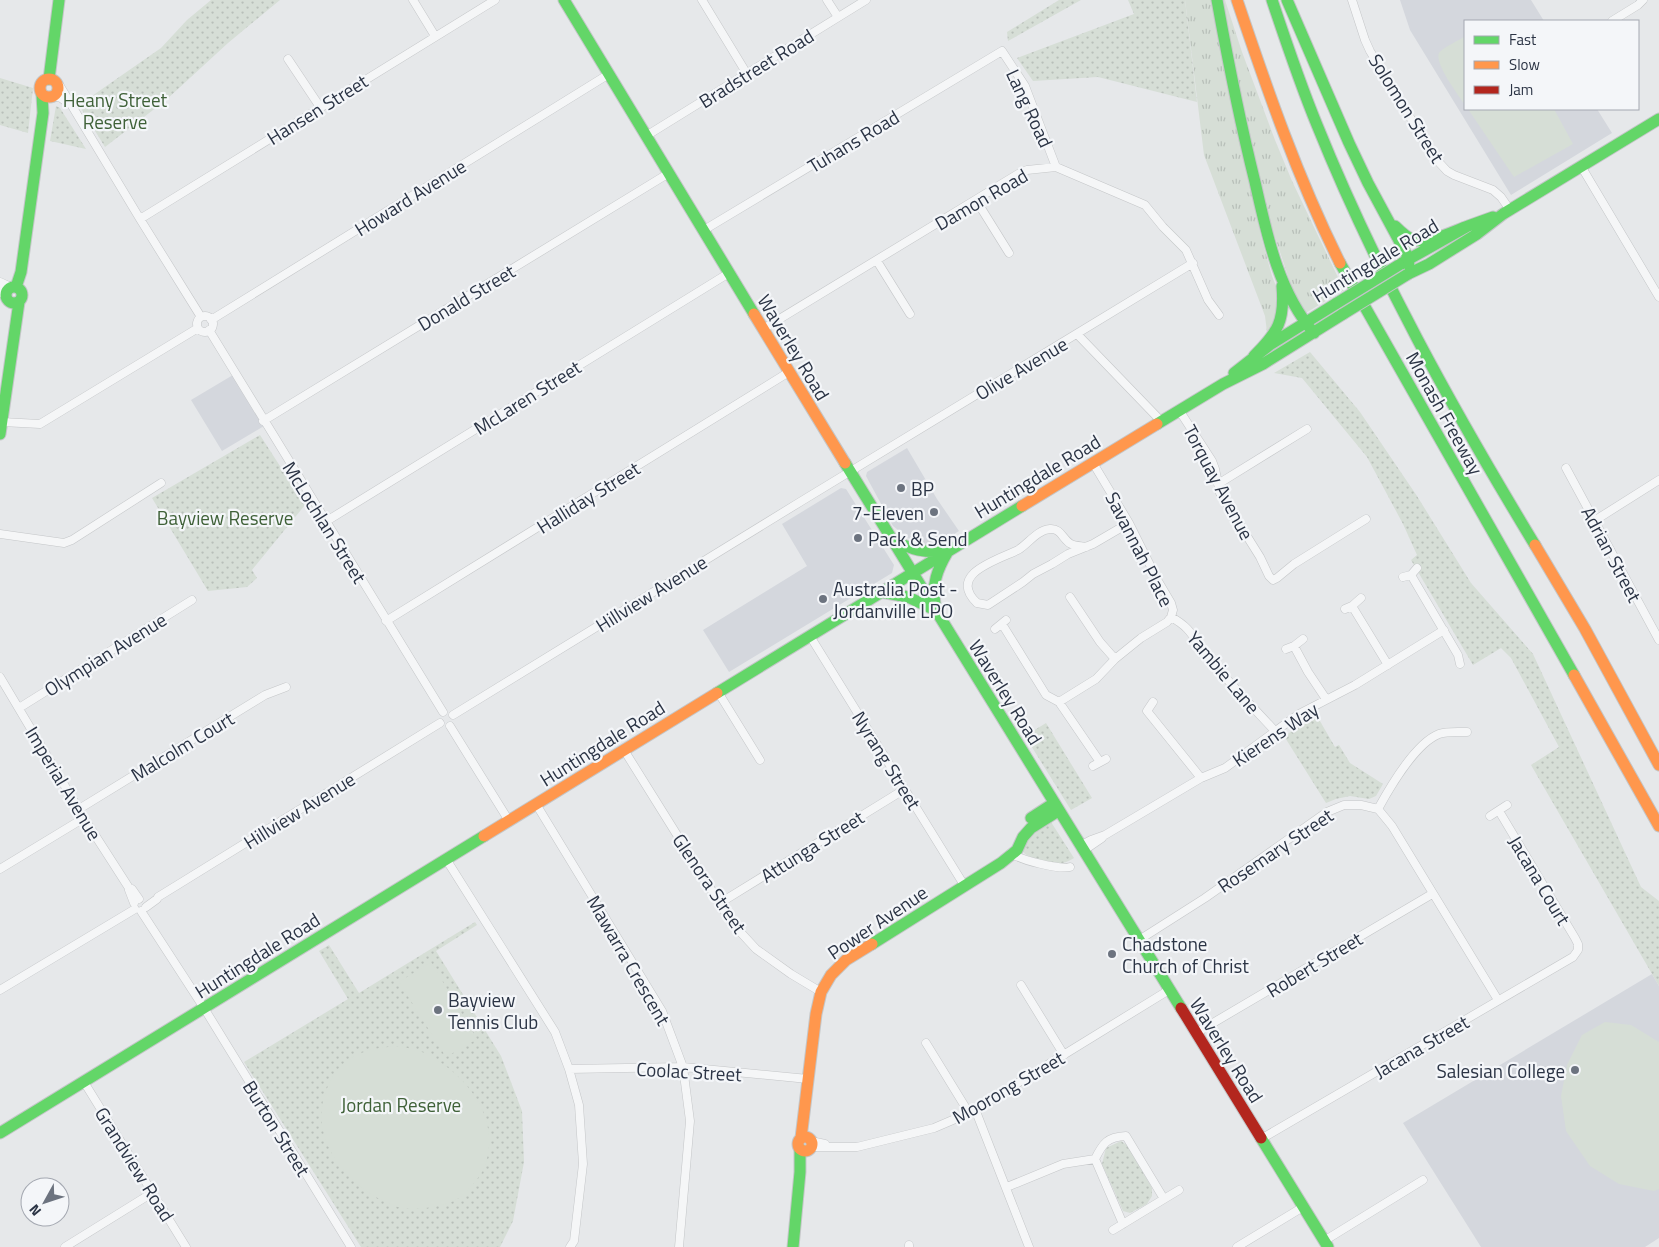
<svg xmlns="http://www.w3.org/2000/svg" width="1659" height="1247" font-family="'Titillium Web',sans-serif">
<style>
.built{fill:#d4d7dd}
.grass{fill:url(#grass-tufts)}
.park{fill:url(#park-dots)}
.pitch{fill:#d6ded6}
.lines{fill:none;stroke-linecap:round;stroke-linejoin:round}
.street-casing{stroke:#c4c6c8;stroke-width:9}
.fast-casing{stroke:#c4c6c8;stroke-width:13}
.slow-casing{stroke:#c4c6c8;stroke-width:13}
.jam-casing{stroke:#c4c6c8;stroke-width:13}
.street{stroke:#f5f6f7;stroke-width:8}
.fast{stroke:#63d668;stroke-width:11}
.slow{stroke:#ff974d;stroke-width:11}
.jam{stroke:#b3261e;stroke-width:11}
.fast-bridge-casing{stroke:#c2c5c8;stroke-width:13;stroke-linecap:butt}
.fast-bridge{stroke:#63d668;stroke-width:11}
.poi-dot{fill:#6c737f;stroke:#f4f6f9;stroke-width:2}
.labels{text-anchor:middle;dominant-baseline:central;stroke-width:4.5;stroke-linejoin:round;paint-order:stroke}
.street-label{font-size:19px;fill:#2b3445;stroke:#f4f6f9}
.park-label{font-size:19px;fill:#3f6138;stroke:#f4f6f9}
.poi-label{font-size:19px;fill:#2b3445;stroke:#f4f6f9;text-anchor:start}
</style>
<defs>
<pattern id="grass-tufts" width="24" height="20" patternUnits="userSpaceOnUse" patternTransform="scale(1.25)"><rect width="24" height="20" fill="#d6ded6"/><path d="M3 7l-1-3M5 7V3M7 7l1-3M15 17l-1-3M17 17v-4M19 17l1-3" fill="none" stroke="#b8bfb9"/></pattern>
<pattern id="park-dots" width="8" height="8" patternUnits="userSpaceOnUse" patternTransform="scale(1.25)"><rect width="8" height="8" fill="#d6ded6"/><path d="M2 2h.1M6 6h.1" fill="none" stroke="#b8bfb9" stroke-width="1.8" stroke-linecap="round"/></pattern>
</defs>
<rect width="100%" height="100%" fill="#e6e8ea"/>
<path class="built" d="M1400,0H1531L1544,21H1465V109H1597L1612,133L1511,195L1410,30Z
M233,375L264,426L222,451L191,400Z
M907,448L937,499L959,531L935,546L917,545L893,526L866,476L867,472Z
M841,488L846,489L894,565L892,573L729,672L703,630L807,566L782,524Z
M1652,974L1659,986V1238L1645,1247H1481L1403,1123Z"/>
<path class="grass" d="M1185,0H1211L1261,236L1272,276L1281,299L1280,317L1267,332L1265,316L1204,155Z
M1221,0H1225L1242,52L1275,140L1292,181L1344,290L1304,314L1299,309L1265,207Z"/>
<path class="park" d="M211,0H280L228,43L166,100L105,147L79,105L161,48L187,20Z
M1059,0H1081L1008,41L1007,32Z
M1128,0H1185L1197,102L1098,77L1033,81L1017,58L1134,14Z
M0,78L33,88L28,133L0,125Z
M56,106L60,108L86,149L50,141Z
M1310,352L1360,412L1417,496L1471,583L1533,654L1641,887L1659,901V986L1531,765L1559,747L1511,658L1501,648L1473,665L1411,560L1417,555L1403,524L1367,457L1302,378L1274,373Z
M260,435L305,505L252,570L257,578L247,587L208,591L152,498Z
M1317,716L1335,747L1339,745L1350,763L1383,784L1376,796L1369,799L1350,796L1336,799L1326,803L1284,736Z
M1046,723L1092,798L1071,810L1025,736Z
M1051,822L1074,858C1070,860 1066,863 1062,863C1053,864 1032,858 1025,854L1022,850L1027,835Z
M475,922L477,925L436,951L501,1056L522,1111L524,1162L513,1221L500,1247H361L244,1062L348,999L319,951L329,945L359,993Z
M1121,1141L1128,1146L1152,1188V1196L1147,1204L1130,1213L1123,1211L1102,1164L1106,1148Z"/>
<path class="pitch" d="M1465,36V105C1459,96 1434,63 1439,53C1442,48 1460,40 1465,36Z
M1468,109H1554L1573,144L1514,177Z
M431,962L477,1039L446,1057L399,982Z
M1605,1022L1631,1025L1659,1042V1189L1654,1191L1619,1184L1590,1166L1566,1131L1561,1096L1567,1065L1582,1035Z
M401,1046C410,1049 419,1050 427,1054C431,1056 436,1059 440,1062C473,1084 500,1123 485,1165C482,1175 473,1184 466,1192C457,1202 444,1205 432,1207C421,1209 408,1210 398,1207C349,1191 303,1137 329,1084C335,1071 343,1061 357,1055C370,1048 387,1047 401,1046Z"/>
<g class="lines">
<defs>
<path id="street" d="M413,0L435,36
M702,0L747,74
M827,0L838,17
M1352,0L1365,40L1370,51L1434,157L1447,171L1454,175L1493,190L1501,197L1510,210
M1612,21L1638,5L1643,0
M288,59L320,107
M56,83L60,86L140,219L201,317
M54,96L61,98L68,103
M646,136L866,0
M1581,166L1659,297
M976,200L1009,253
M140,219L495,0
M704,230L1002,51L1025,86L1056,167
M877,261L910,314
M0,282L11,287
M0,290L6,297
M197 324a8 8 0 1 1 16 0a8 8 0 1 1-16 0Z
M211,320L609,74
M763,329L1018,174L1027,170L1056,167L1145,205L1163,227L1186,250L1208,300L1219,315
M209,330L443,712
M1077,334L1161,421
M1179,410L1212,461L1215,469L1220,493L1260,557L1269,576L1273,580L1277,578L1294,564L1366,519
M263,421L669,173
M2,422L40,424L198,328
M1566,468L1659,640
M1218,484L1307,429
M1594,521L1659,480
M325,522L729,273
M0,534L64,543L72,540L161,483
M1086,547C1081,546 1075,546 1071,544C1063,540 1061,528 1050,529C1037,530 1028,544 1018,550C997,560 947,574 977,603L988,605L1023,582L1033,574L1052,564L1068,554L1093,544L1129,523
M1411,575L1458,655L1460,664
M1403,577L1411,575L1417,568
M1070,597L1100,642L1115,659
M1352,606L1388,665
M1345,609L1352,606L1361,598
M1171,617C1191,628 1192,636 1205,653C1226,680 1251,705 1274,730
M386,621L789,372
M1002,624L1046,695L1059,702L1100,762
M995,629L1006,620
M810,636L964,885
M1294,646L1308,672L1326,699
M1286,649L1294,646L1303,639
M0,677L84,818L129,888L132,889L139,899
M718,692L760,760
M1059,702L1096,679L1115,659L1141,638L1167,622L1171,617L1173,610L1171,603L1158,581L1129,523L1093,463
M1153,702L1147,711L1201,778
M19,708L192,600
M453,715L800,502L1193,263
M450,726L509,821
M624,750L732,923L756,949L791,974L821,992
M1093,766L1106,759
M536,804L662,1011L683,1067L690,1121L679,1247
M79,809L265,695L286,687
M1378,809C1390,787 1416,743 1439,734C1447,731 1458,732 1467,732
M1490,816L1507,805
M1080,846L1091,840L1105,835L1201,778L1225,768L1299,714L1355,685L1444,630
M1083,851L1102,838
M1011,853C1020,860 1060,870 1070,867
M446,859L555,1032L569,1069L579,1105L583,1164L574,1241L570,1247
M0,869L84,818
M129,890L134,903
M720,903L905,789
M146,907L157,899L158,897L440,723
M141,911L204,1008L351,1247
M1139,940L1205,898L1327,812L1344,805H1361L1378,809L1392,826L1498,1000
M1021,985L1064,1055
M0,990L135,909
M1196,1033L1432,894
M926,1043L969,1113
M569,1069L683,1067L808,1079
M84,1082L186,1247
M975,1109L1029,1247
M1261,1139L1573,957L1578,950V944L1575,938L1499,811
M811,1141L825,1144
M810,1147H857L934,1128L969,1113L1169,990
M1095,1159C1103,1143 1107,1137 1126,1136L1164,1199L1179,1190
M1095,1159L1123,1224
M1007,1187L1063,1164L1095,1159
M1113,1230L1164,1199
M1324,1241L1423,1180
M909,1245V1247
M65,1247L152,1193
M1237,1247L1303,1207"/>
<path id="fast" d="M564,0L754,314
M1217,0C1228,61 1240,122 1255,182C1267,235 1278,291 1314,333
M1272,0C1286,42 1300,84 1317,125C1376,271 1453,410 1535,545
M1287,0L1349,143L1368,183L1409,259L1408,274
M49,79L59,0
M1395,226C1400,231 1407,238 1414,240C1429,244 1454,231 1468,226
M1340,263L1574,675
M1402,263L1468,226L1493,217
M1408,274L1429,264L1477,234L1503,214L1659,119
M6 295a8 8 0 1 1 16 0a8 8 0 1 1-16 0Z
M16,287L21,272L43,113L42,95
M1254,356C1278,332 1285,321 1282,286
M1234,373L1271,344L1337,303
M1157,424L1223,384L1263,364L1343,314
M0,434L19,302
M845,463L1181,1008
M894,540C911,550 925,553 945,551
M881,592L908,597L933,609
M935,604C932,584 937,570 947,553
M717,693L1022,506
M1031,818L1054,803
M872,944L1001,863L1017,850L1023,837L1031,828L1058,811
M0,1133L484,836
M1261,1138L1328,1247
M793,1247L800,1172V1149"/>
<path id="slow" d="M1237,0C1267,89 1298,179 1340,263
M40 88a9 9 0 1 1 18 0a9 9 0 1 1-18 0Z
M754,314L845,463
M1022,506L1157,424
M1535,545L1585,629L1659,765
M1574,675L1659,826
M484,836L717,693
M798 1144a7 7 0 1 1 14 0a7 7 0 1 1-14 0Z
M801,1138L816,1014L821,992L831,975L846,960L872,944"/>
<path id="jam" d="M1181,1008L1261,1138"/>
</defs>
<use href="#street" class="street-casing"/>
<use href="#fast" class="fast-casing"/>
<use href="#slow" class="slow-casing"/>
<use href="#jam" class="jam-casing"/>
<use href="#street" class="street"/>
<use href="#fast" class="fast"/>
<use href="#slow" class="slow"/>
<use href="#jam" class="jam"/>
<defs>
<path id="fast-bridge" d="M1337,303L1399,265
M1343,314L1408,274"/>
</defs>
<use href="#fast-bridge" class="fast-bridge-casing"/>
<use href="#fast-bridge" class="fast-bridge"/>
</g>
<g class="poi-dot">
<circle cx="901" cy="488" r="5"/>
<circle cx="934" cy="512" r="5"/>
<circle cx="858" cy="538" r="5"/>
<circle cx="823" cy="599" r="5"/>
<circle cx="1112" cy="954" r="5"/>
<circle cx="438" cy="1010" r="5"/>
<circle cx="1575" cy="1070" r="5"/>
</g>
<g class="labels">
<g class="street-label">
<text transform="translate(756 68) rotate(-32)">Bradstreet Road</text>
<text transform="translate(1030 108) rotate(65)">Lang Road</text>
<text transform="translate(1407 108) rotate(58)">Solomon Street</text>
<text transform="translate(317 109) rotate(-32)">Hansen Street</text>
<text transform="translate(853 141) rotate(-31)">Tuhans Road</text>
<text transform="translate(410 197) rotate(-32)">Howard Avenue</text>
<text transform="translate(981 199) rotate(-30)">Damon Road</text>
<text transform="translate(1375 260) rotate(-31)">Huntingdale Road</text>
<text transform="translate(466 297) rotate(-31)">Donald Street</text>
<text transform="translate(794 347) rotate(59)">Waverley Road</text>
<text transform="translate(1021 368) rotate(-31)">Olive Avenue</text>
<text transform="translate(527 397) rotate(-32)">McLaren Street</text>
<text transform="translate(1445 413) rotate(61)">Monash Freeway</text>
<text transform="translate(1037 476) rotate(-31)">Huntingdale Road</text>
<text transform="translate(1219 482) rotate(62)">Torquay Avenue</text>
<text transform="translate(588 497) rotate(-32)">Halliday Street</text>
<text transform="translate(325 522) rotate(58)">McLochlan Street</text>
<text transform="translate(1140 549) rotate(63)">Savannah Place</text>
<text transform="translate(1612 554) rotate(62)">Adrian Street</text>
<text transform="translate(651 593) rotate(-32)">Hillview Avenue</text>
<text transform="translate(105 654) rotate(-32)">Olympian Avenue</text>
<text transform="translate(1224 672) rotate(50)">Yambie Lane</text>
<text transform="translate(1006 692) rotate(58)">Waverley Road</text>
<text transform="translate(1275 734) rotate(-34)">Kierens Way</text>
<text transform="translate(602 743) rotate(-32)">Huntingdale Road</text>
<text transform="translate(182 746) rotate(-31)">Malcolm Court</text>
<text transform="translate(887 760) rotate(58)">Nyrang Street</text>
<text transform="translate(64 783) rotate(59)">Imperial Avenue</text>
<text transform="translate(299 810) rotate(-32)">Hillview Avenue</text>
<text transform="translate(812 846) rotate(-32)">Attunga Street</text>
<text transform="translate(1275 850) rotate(-34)">Rosemary Street</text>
<text transform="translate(1540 880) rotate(59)">Jacana Court</text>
<text transform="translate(710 883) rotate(56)">Glenora Street</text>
<text transform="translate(877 922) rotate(-34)">Power Avenue</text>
<text transform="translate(257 955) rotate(-32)">Huntingdale Road</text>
<text transform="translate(629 960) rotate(60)">Mawarra Crescent</text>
<text transform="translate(1314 964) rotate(-31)">Robert Street</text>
<text transform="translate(1421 1046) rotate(-30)">Jacana Street</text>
<text transform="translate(1227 1050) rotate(58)">Waverley Road</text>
<text transform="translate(689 1071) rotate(3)">Coolac Street</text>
<text transform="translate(1008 1087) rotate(-30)">Moorong Street</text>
<text transform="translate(277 1128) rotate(58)">Burton Street</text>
<text transform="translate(135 1164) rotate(58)">Grandview Road</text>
</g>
<g class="park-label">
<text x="115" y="99">Heany Street<tspan x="115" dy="22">Reserve</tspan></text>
<text x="225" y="517">Bayview Reserve</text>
<text x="401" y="1104">Jordan Reserve</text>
</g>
<g class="poi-label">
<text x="911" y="488">BP</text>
<text x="924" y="512" text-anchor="end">7-Eleven</text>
<text x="868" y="538">Pack &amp; Send</text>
<text x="833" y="588">Australia Post -<tspan x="833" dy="22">Jordanville LPO</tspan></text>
<text x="1122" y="943">Chadstone<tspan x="1122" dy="22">Church of Christ</tspan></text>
<text x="448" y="999">Bayview<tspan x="448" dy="22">Tennis Club</tspan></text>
<text x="1565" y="1070" text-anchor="end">Salesian College</text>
</g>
</g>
<rect x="1464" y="20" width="175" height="90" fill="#f4f6f9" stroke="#a4a8b1"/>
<rect x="1474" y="36" width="25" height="8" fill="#63d668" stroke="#a4a8b1"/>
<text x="1509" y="45" font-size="15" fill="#2b3445">Fast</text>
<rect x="1474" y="61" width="25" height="8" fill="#ff974d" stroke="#a4a8b1"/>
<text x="1509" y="70" font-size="15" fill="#2b3445">Slow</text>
<rect x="1474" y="86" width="25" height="8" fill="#b3261e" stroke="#a4a8b1"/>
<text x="1509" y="95" font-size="15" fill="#2b3445">Jam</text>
<g transform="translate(45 1202) rotate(230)"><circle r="24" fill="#f4f6f9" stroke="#a4a8b1"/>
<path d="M0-4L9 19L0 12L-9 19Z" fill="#6c737f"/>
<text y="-8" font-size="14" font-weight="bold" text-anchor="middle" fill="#2b3445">N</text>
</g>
</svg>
